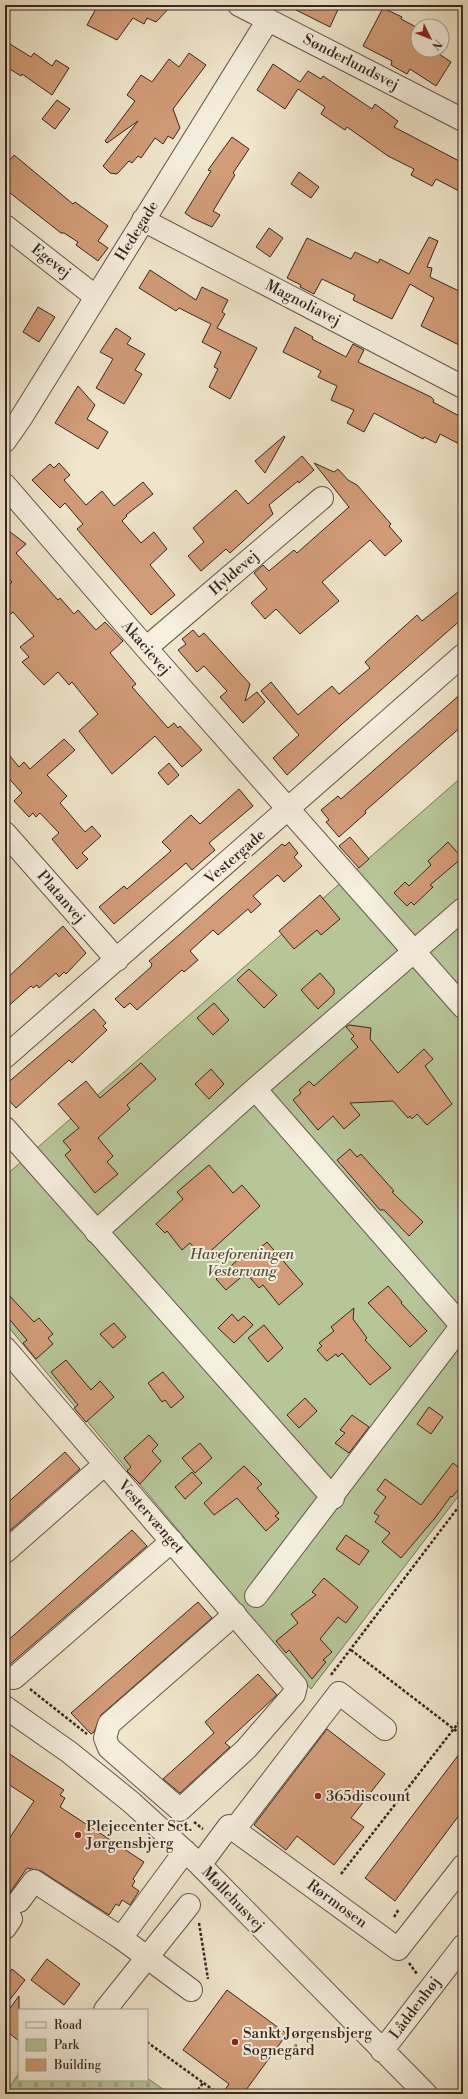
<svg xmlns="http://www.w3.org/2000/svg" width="468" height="2099" font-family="'Libre Bodoni',serif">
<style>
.cemetery{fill:url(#cemetery-stones);stroke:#76765c}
.green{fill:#b7c699;stroke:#76765c}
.building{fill:#d29c78;stroke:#362620}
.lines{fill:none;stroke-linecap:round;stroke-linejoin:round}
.minor-casing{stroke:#64564b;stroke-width:24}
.path{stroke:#362620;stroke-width:2.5;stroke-dasharray:3 2;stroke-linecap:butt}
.minor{stroke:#f5efde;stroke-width:22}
.poi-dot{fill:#8f2418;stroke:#f5efde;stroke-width:1.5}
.labels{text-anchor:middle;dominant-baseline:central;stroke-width:4;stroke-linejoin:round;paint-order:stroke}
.street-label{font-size:15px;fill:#362620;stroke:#f5efde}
.park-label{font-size:15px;font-style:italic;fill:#564e3e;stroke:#f5efde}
.poi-label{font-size:15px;fill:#362620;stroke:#f5efde;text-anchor:start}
</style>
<defs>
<pattern id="cemetery-stones" width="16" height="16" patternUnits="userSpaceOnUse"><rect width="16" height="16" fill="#b7c699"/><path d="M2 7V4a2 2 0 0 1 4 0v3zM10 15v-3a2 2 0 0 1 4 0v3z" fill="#9eaa84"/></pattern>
</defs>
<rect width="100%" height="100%" fill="#f0e6cc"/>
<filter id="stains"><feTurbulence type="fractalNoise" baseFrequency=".005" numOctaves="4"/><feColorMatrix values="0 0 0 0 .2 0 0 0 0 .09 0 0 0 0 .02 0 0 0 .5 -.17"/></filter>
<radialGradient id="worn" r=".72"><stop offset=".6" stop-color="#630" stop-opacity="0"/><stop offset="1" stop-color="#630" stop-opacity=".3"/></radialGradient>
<path class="cemetery" d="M19,2073V2080H147V2078L170,2094H5Z"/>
<path class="green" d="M463,776V1490L311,1689L5,1323V1176Z"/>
<path class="building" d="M98,5H172L156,22L147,18L144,24L133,18L117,40L87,25Z
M286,5H340L330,27Z
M383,8L402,17L401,19L418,28V50H433L451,62L436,86L410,69L407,74L391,65L392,61L363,46Z
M5,41L31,57L34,53L52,66L56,60L69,68L52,95L22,74L21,76L5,66Z
M189,53L206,65L173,109L180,128L173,139L168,136L163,144L155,138L141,158L138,156L132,163L129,161L117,174L110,173L103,166L138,121L107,143L105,141L135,101L127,95L141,75L152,82L169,59L179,67Z
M273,64L300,82L308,71L321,79L323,76L372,109L375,104L398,121L394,127L463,163V193L436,179L432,186L411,175L414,169L388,156L347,127L345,130L321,114L325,107L298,89L285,109L269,98L257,90Z
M57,100L70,109L55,129L42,119Z
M232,137L249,149L233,173L235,175L213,211L220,215L212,227L192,218L185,213L211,171L208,170Z
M14,155L73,204L75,202L108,226L98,241L108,248L98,261L76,245L78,242L64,233H61L5,189V166Z
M299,172L319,187L311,198L291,184Z
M269,228L283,238L270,257L256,247Z
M429,237L438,241L427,267L432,268L430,277L463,293V347L421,326L434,298L410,284L392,319L353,300L355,295L322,279L314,294L300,287L301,285L287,278L307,238L351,259L355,252L378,263L380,259L409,274Z
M150,270L196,300L202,287L228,300L222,312L225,314L217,328L257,348L230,399L209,387L218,369L214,367L221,352L202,342L211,324L179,308L176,311L139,288Z
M38,307L55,317L39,342L23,332Z
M295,327L313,337L312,339L346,357L353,344L364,350L358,362L431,397L434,400L433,402L463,418V446L440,434L436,443L424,437L423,439L374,413L364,432L347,423L354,410L331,400L337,386L318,377L321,371L283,352Z
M116,328L131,338L127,344L145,354L135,370L142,374L124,404L96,388L113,359L100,352Z
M78,386L95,405L87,419L108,432L98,449L55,423Z
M284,436L285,437L265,473L255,461Z
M302,456L314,470L299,483L298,481L269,505L273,514L230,553L226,549L201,571L188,556L204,542L193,528L236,490L248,504Z
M59,463L70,475L64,480L86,505L102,491L114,506L143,482L153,494L126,515L127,516L122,521L141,543L154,532L167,549L150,565L175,595L151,615L77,529L83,524L65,503L60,508L32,480L50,464L54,468Z
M314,463L334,472L338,469L348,480L357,485L391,524L389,526L402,541L385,556L370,540L322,582L339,601L300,634L276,609L265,619L251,603L267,589L254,573L263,565L269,571L294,550L297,553L349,507Z
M5,528L26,544L16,553L58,600L60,598L74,614L78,610L96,630L105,622L123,641L110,653L136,684L132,687L168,728L174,723L178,728L180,726L202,750L182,767L155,736L112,774L79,731L98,714L72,682L69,685L58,672L44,685L22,662L29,657L20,647L34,636L13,612L5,619V589L12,582L5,574Z
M463,588V618L341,725L287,775L273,758L299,735L261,691L271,682L298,715L332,686L339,694L370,668L365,662L417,615L422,621Z
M193,630L199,637L204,633L250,684L245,701L257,692L265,702L243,723L220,697L227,691L204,666L197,672L178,650L186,644L182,639Z
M463,692V725L365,811L366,813L339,837L326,822L329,820L321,810L338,796L341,799Z
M64,739L75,750L47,775L67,796L60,803L85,832L92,826L101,836L82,853L88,859L77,869L52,839L59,833L40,813L36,817L33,813L29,817L14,801L22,793L5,774V750L19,767L24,762L30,769Z
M169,763L179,775L168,785L158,773Z
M239,789L253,806L209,843L215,850L192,870L186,863L114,924L99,907L124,886L127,889L171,851L162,842L191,815L200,824Z
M350,837L369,859L359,868L339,846Z
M289,842L298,853L294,857L302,866L284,882L278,875L276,876L253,896L261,904L251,913L248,909L218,935L213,930L190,951L198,960L184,972L182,970L137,1010L130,1003L124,1008L115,999L151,967L152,964L149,961L179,935L282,844L285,846Z
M448,842L462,858L430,885L433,887L414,905L411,902L407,906L394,893L405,882L409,886L431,865L428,861Z
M320,895L340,919L321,935L317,930L294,949L279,931Z
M63,926L86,953L66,974L64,972L59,977L56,973L39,988L37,985L33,988L31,986L5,1009V980Z
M249,969L277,995L264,1008L237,980Z
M320,973L334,989V994L318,1009L301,990Z
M214,1003L229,1020L213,1035L197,1018Z
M94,1009L106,1023L103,1026L107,1030L72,1063L69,1060L16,1108L5,1096V1085Z
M349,1025L371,1028L370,1039L398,1073L424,1049L433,1059L425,1066L452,1104L427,1125L417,1114L412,1119L410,1116L408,1118L393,1101L350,1103L360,1115L344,1129L333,1116L318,1130L293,1100L301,1093L299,1090L309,1081L314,1086L358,1047L351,1039L354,1036L346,1027Z
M141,1063L156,1079L127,1105L130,1109L98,1138L113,1156L107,1162L118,1174L95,1193L65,1155L71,1150L63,1141L79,1128L58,1104L86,1081L100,1098Z
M211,1069L224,1084L209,1099L195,1084Z
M350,1149L357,1157L361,1154L394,1191L392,1192L423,1222L409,1236L384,1210H380L337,1160Z
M209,1165L233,1193L242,1185L260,1206L203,1258L190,1243L182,1250L167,1231L165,1233L156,1224L183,1199L177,1192Z
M267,1242L303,1284L279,1305L263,1285L259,1288L246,1273L226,1290L216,1279L248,1251L252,1255Z
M388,1286L402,1302L401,1303L427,1331L410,1347L368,1303Z
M5,1291L34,1322L39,1318L53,1334L48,1338L53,1344L36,1359L23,1343L27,1340L5,1314Z
M354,1308L353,1319L367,1338L365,1340L391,1368L370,1385L342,1353L338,1357L336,1354L327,1361L317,1350L322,1346L319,1343L334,1331L331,1327Z
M232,1314L238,1321L244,1316L253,1325L234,1343L218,1328Z
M114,1323L126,1337L113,1348L100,1334Z
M264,1325L283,1348L268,1362L248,1338Z
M66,1360L91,1390L100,1381L114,1397L86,1422L74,1408L78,1405L51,1372Z
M163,1372L184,1397L171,1408L165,1400L162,1402L148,1383Z
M305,1398L317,1411L299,1428L287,1415Z
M429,1407L443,1417L431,1434L417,1424Z
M352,1415L369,1427L349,1453L335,1443L345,1433L340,1430Z
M149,1435L158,1445L152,1451L161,1461L140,1484L127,1471L131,1467L124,1458Z
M200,1443L212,1458L195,1473L182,1458Z
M65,1452L80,1469L5,1535V1505Z
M453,1463L463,1471V1484L452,1497L451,1496L435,1518L401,1558L382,1542L390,1533L375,1522L379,1516L374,1513L386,1497L377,1490L385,1479L421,1505Z
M244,1466L262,1484L257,1488L279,1513L275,1516L279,1519L266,1531L237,1498L214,1515L204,1503Z
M192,1472L202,1483L185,1499L175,1487Z
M132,1530L147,1546L8,1666L5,1663V1643Z
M346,1535L369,1551L359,1565L336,1549Z
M324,1578L358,1607L346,1623L338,1617L320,1639L332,1652L323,1660L326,1662L312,1679L289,1650L286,1653L276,1641L298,1623L291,1614L316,1595L312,1592Z
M198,1602L212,1618L101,1715L94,1732L91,1734L71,1713Z
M258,1674L277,1695L225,1743L230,1747L180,1793L163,1779L214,1733L205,1722Z
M327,1729L385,1774L351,1818L364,1827L334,1865L297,1836L286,1850L254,1825Z
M463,1749V1810L395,1901L365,1878Z
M5,1751L64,1790L60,1795L65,1798L60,1807L144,1862L133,1879L135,1881L132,1886L139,1891L130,1905L122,1900L119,1906L116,1904L109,1915L41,1871L27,1868L9,1894L5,1903V1845L34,1801L5,1782Z
M47,1959L80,1984L64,2005L31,1980Z
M12,1969L25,1980L5,2006V1979Z
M227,1990L287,2034L243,2094H222L229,2084L183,2050Z
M19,1996V2041L5,2030V2015Z"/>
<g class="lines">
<defs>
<path id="minor" d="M239,5L463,120
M143,220L463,387
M5,226L96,297
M5,441L21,418L268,20
M5,485L146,648L463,1007
M146,648L322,498
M5,833L117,960
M5,1057L463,655
M255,1089L462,1326
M5,1128L333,1498
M96,1232L255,1089L463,909
M5,1348L296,1686L294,1694L246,1749L180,1810L109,1748L105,1738L109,1724L235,1614
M5,1552L105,1464
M256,1596L463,1324
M14,1678L172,1541
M5,1707L69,1752L131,1802L200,1865L426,2094
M234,1830L339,1693L385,1729
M200,1865L229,1826L398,1949L463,1866
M19,1901L34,1881L121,1938L191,1990
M5,1928L11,1919
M121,1938L185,1851
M105,2010L189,1905
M382,2051L463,1946"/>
</defs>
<use href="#minor" class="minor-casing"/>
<path class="path" d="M351,1650L463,1736
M331,1675L463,1501
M30,1689L87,1734
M194,1822L203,1829
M341,1874L463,1717
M394,1917L399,1909
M199,1923L208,1979
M409,1963L417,1974
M147,2042L216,2092
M195,2094L203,2083
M461,2094L463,2091"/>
<use href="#minor" class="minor"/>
</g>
<g class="poi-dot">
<circle cx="318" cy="1796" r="4"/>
<circle cx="78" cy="1835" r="4"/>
<circle cx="235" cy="2042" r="4"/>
</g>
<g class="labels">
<g class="street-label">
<text transform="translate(351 62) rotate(27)">Sønderlundsvej</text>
<text transform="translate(137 231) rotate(-58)">Hedegade</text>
<text transform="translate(51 261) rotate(38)">Egevej</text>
<text transform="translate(303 303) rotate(27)">Magnoliavej</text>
<text transform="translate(234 573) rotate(-41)">Hyldevej</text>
<text transform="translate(146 648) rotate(49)">Akacievej</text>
<text transform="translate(235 857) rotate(-41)">Vestergade</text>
<text transform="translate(61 897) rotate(49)">Platanvej</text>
<text transform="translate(151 1517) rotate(49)">Vestervænget</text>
<text transform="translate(233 1899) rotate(46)">Møllehusvej</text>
<text transform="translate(337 1904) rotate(36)">Rørmosen</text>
<text transform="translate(415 2008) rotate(-53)">Låddenhøj</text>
</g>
<g class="park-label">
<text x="242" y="1254">Haveforeningen<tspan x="242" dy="17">Vestervang</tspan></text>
</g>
<g class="poi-label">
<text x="326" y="1796">365discount</text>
<text x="86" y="1826">Plejecenter Sct.<tspan x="86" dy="17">Jørgensbjerg</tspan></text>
<text x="243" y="2033">Sankt Jørgensbjerg<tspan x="243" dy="17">Sognegård</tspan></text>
</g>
</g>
<rect width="468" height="2099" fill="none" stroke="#f0e6cc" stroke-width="20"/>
<rect x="6" y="6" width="456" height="2087" fill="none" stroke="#362620" stroke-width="2"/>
<rect x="10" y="10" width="448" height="2079" fill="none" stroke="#362620"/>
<rect x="18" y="2009" width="130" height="72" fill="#f5efde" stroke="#a99f92"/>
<rect x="26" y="2022" width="20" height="6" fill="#f5efde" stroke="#a99f92"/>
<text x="54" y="2029" font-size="12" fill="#362620">Road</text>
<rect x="26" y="2039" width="20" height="12" fill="#b7c699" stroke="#a99f92"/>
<text x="54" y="2049" font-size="12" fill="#362620">Park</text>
<rect x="26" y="2059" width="20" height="12" fill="#d29c78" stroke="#a99f92"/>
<text x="54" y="2069" font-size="12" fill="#362620">Building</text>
<g transform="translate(430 38) rotate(133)"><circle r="19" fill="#f5efde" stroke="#a99f92"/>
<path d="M0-3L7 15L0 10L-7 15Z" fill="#8f2418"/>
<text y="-6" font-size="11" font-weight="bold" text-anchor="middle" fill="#362620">N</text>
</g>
<rect width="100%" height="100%" filter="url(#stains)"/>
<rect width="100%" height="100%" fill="url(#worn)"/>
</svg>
